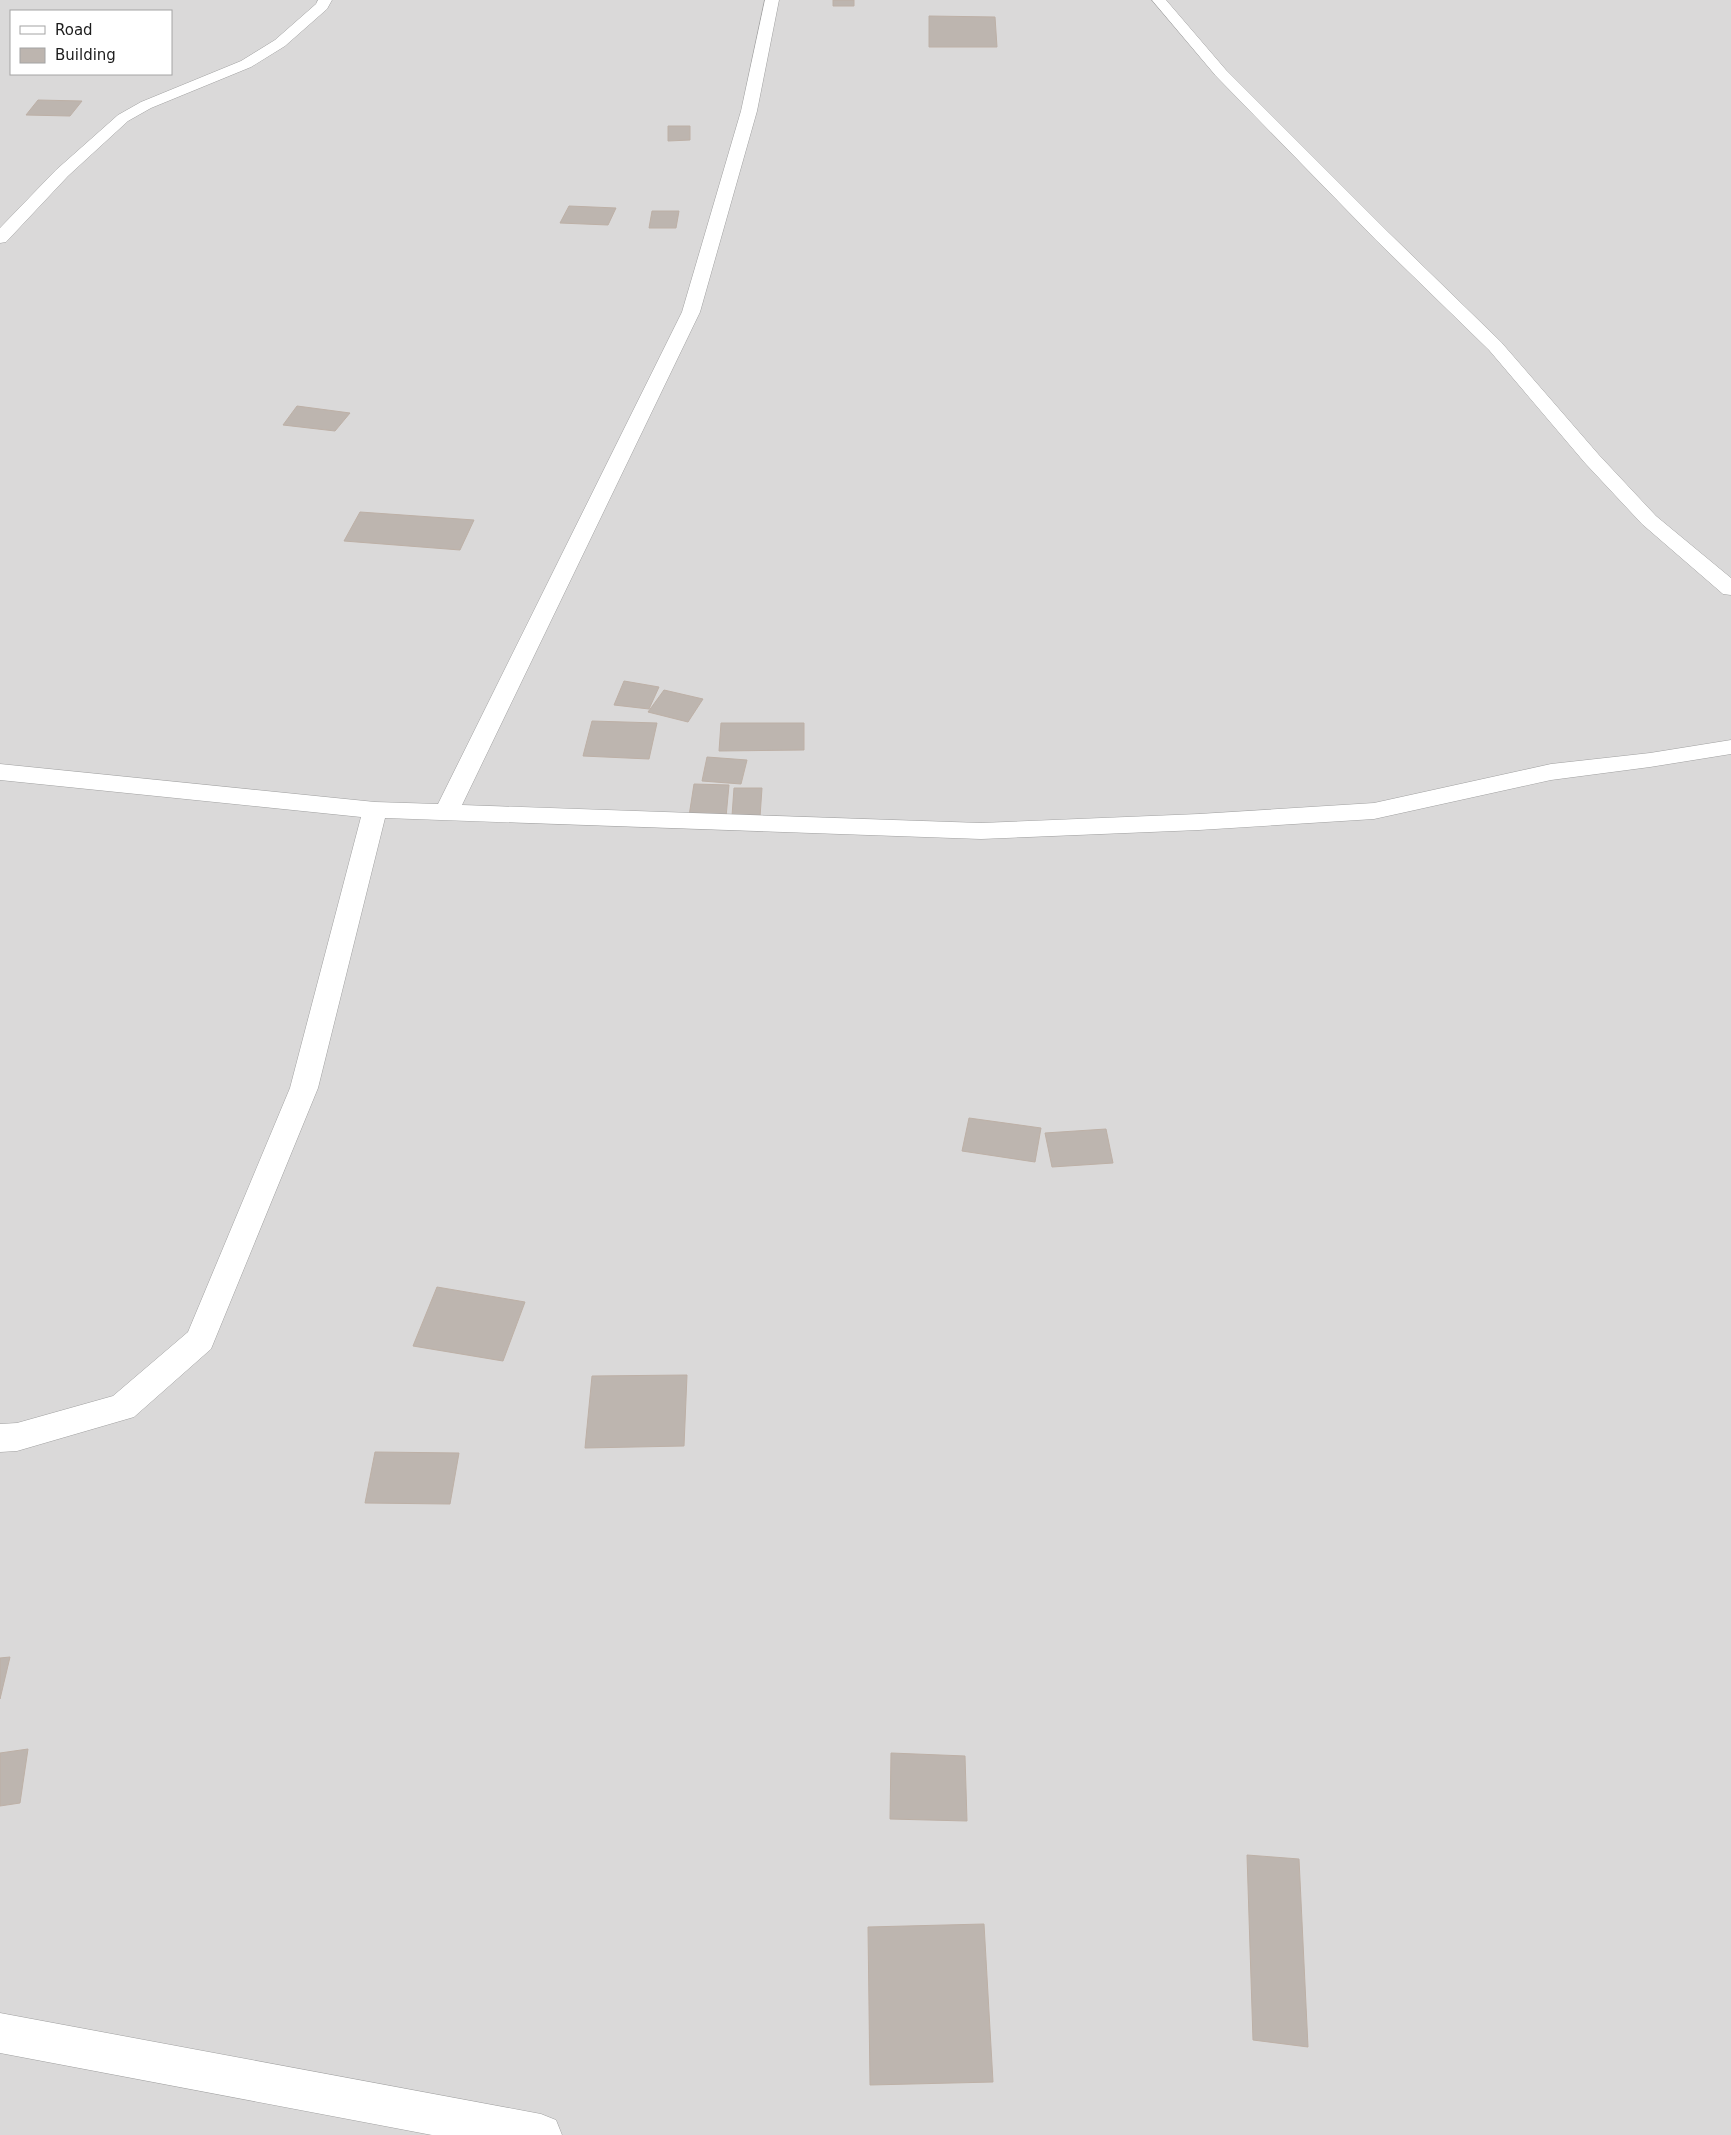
<svg xmlns="http://www.w3.org/2000/svg" width="1731" height="2135" font-family="'DejaVu Sans',sans-serif">
<style>
.residential{fill:#dad9d9;fill-rule:evenodd}
.building{fill:#bdb5af;stroke:#bdb0a6}
.lines{fill:none;stroke-linecap:round;stroke-linejoin:round}
.street-casing{stroke:#a0a0a0;stroke-width:1}
.street{fill:#fff;fill-rule:evenodd}
</style>
<rect width="100%" height="100%" fill="#ede9e2"/>
<path class="residential" d="M0,0H1731V2135H0ZM11,11H171V74H11Z"/>
<path class="building" d="M833,0H854V6H833Z
M929,16L995,17L997,47H929Z
M38,100L82,101L70,116L26,115Z
M668,126H690V140L668,141Z
M569,206L616,208L608,225L560,223Z
M652,211H679L676,228H649Z
M297,406L350,413L335,431L283,425Z
M360,512L474,520L460,550L344,541Z
M624,681L659,687L649,709L614,705Z
M664,690L703,699L688,722L648,712Z
M592,721L657,723L649,759L583,756Z
M721,723H804V750L719,751Z
M707,757L747,760L741,784L702,781Z
M694,784L729,785L726,817L689,816Z
M734,788H762L760,817L732,816Z
M969,1118L1041,1128L1035,1162L962,1151Z
M1106,1129L1113,1163L1052,1167L1045,1133Z
M437,1287L525,1302L503,1361L413,1346Z
M687,1375L684,1446L585,1448L592,1376Z
M375,1452L459,1453L450,1504L365,1503Z
M10,1657L0,1699V1658Z
M28,1749L20,1803L0,1806V1753Z
M891,1753L965,1756L967,1821L890,1819Z
M1247,1855L1299,1859L1308,2047L1253,2040Z
M984,1924L993,2082L870,2085L868,1927Z"/>
<g class="lines">
<defs>
<path id="street" d="M318,0H332L327,9L285,46L251,67L151,108L128,121L68,176L6,242L0,243V228L56,170L118,115L141,102L241,61L275,40L316,4Z
M765,0H779L757,111L700,312L462,805L981,823L1199,814L1374,803L1551,764L1650,753L1731,740V754L1650,767L1551,780L1374,819L1199,830L981,839L385,818L318,1088L211,1349L134,1417L17,1451L0,1452V1424L17,1423L113,1396L188,1332L290,1088L361,817L0,780V764L375,802L438,804L682,312L741,111Z
M1152,0H1166L1226,70L1388,232L1501,342L1599,455L1656,516L1731,578V595L1723,594L1642,524L1585,463L1489,350L1376,240L1216,76Z
M0,2013L541,2114L556,2120L562,2135H432L0,2053Z"/>
</defs>
<use href="#street" class="street-casing"/>
<use href="#street" class="street"/>
</g>
<rect x="10" y="10" width="162" height="65" fill="#ffffff" stroke="#a4a4a4"/>
<rect x="20" y="26" width="25" height="8" fill="#ffffff" stroke="#a4a4a4"/>
<text x="55" y="35" font-size="15" fill="#1c1c1c">Road</text>
<rect x="20" y="48" width="25" height="15" fill="#bdb5af" stroke="#a4a4a4"/>
<text x="55" y="60" font-size="15" fill="#1c1c1c">Building</text>
</svg>
